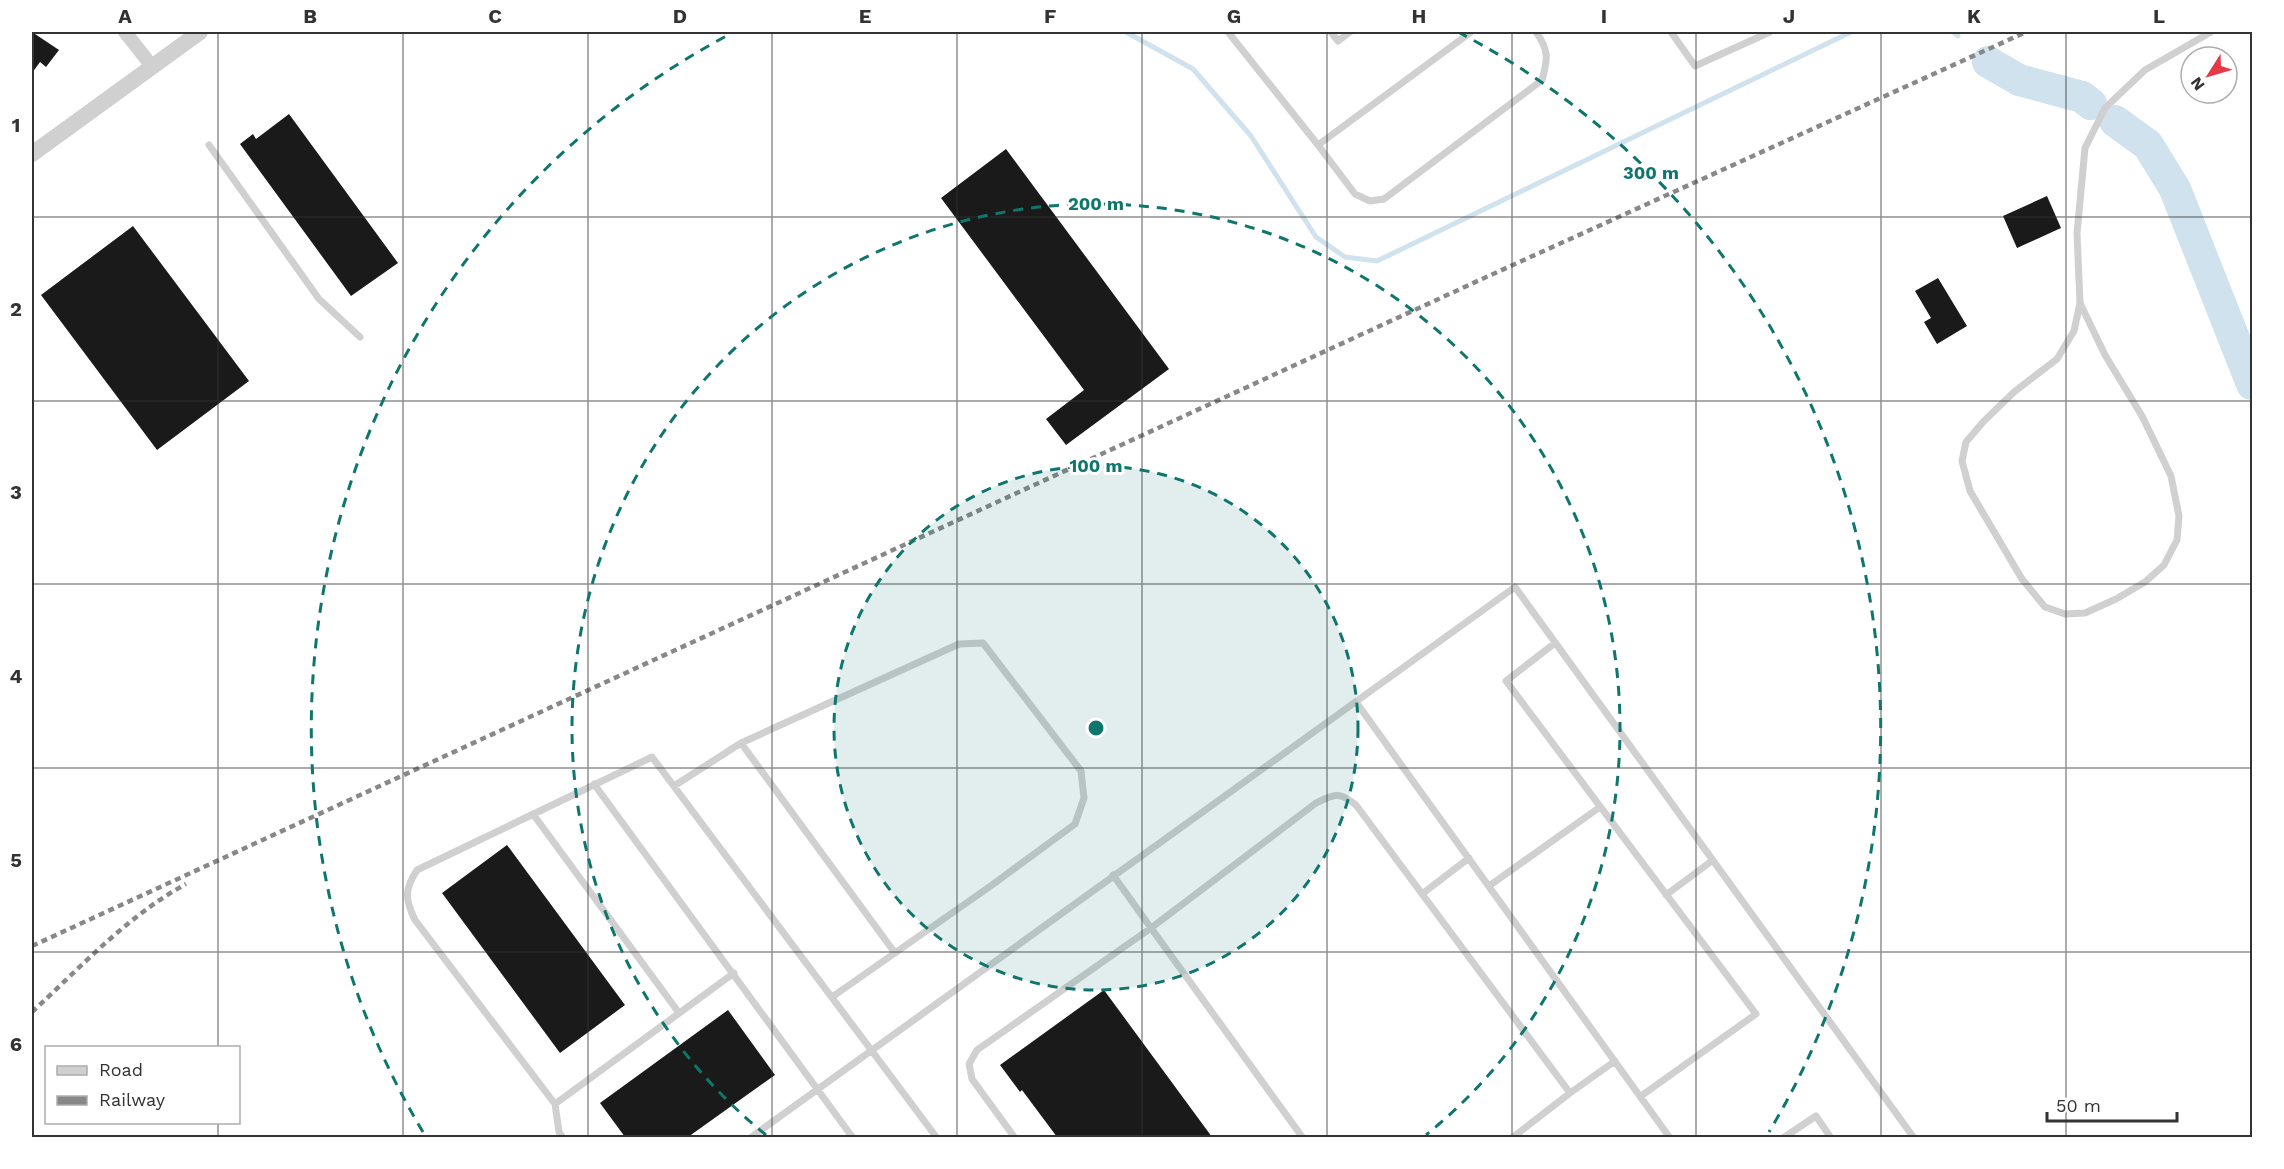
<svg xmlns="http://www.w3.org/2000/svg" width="2284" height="1169" font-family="'Work Sans',sans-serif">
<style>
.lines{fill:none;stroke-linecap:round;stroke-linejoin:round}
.stream{stroke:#cfe2ee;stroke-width:5}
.river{stroke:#cfe2ee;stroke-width:32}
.building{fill:#1a1a1a}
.service{stroke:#d0d0d0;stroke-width:7}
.minor{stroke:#d0d0d0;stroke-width:14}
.tertiary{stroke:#d0d0d0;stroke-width:16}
.rail{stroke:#888;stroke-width:4.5;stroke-dasharray:6 4.5;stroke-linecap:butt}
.grid{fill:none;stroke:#333;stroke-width:1.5;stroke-opacity:0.55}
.ring{fill:none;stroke:#0f766e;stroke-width:3;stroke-dasharray:10 8}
.centre{fill:#0f766e;stroke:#fff;stroke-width:3}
.ring-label{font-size:18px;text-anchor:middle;font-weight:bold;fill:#0f766e;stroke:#fff;stroke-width:6;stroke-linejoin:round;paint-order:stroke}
.neatline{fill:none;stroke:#333;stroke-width:2}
.grid-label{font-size:20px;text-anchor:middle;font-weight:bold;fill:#333}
</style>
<rect width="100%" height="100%" fill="#fff"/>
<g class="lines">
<path class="stream" d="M1126,32L1193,69L1251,136L1316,237L1345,257L1377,261L1851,32
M1953,32L1958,36"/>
<path class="river" d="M1988,62L2019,80L2082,97L2091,104
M2115,121L2148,145L2175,189L2252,384"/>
</g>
<path class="building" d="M32,32L59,50L46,67L40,62L32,73Z
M289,114L398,263L351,296L240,144L253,134L256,139Z
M1006,149L1169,369L1066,445L1046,419L1084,390L941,198Z
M2047,196L2061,228L2017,248L2003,216Z
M133,226L249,381L157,450L41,295Z
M1938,278L1967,326L1937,344L1924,322L1931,318L1915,291Z
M507,845L625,1005L560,1053L442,893Z
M1104,990L1212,1137H1057L1022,1090L1020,1092L1000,1065Z
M728,1010L775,1075L688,1137H625L600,1103Z"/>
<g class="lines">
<path class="service" d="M1228,32L1318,145L1471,32
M1331,32L1338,41L1350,32
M1671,32L1695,66L1770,32
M209,145L319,299L360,337
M1318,145L1355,194L1370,201L1384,199L1542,80C1548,59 1549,50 1536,32
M2080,303L2105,355L2142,416L2171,476L2179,516L2177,540L2164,565L2145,582L2116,599L2085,613L2065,614L2045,607L2022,579L1970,491L1962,461L1966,442L1984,421L2014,392L2057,359L2074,331L2080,303L2077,233L2085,148L2105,108L2145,70L2211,32
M1555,643L1506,681L1756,1014L1641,1096
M1356,702L1670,1138
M741,743L895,953
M594,784L853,1138
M674,786L741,743L959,644L983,643L1081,771L1084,798L1075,824L992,885L832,997
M533,814L679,1013
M1113,875L1151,928L1316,803C1335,794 1339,791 1356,805L1570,1093L1615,1061
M1489,886L1600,807
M1422,894L1469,858
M1666,895L1713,860
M555,1104L734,973
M563,1138L559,1132L555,1104L415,920C405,899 404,890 417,870L652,757L937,1138
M750,1138L1515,587L1914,1138
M1015,1138L972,1079L969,1064L977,1050L1151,928L1303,1138
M1512,1138L1570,1093
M1783,1138L1816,1116L1831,1138"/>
<path class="minor" d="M125,32L151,65"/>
<path class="tertiary" d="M32,154L200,32"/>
<path class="rail" d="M32,946L1482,279L2026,32
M32,1012C80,968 127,916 186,884"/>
</g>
<path class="grid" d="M218,32V1048M403,32V1138M588,32V1138M772,32V1138M957,32V1138M1142,32V1138M1327,32V1138M1512,32V1138M1696,32V1138M1881,32V1138M2066,32V1138M32,217H2252M32,401H2252M32,584H2252M32,768H2252M32,952H2252M218,1122V1138"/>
<circle cx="1096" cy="728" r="262" fill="#0f766e" fill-opacity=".12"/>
<g class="ring">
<circle cx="1096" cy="728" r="262"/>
<path d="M766 1135A524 524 0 1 1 1426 1135"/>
<path d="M423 1132A785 785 0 0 1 734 32M1458 32A785 785 0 0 1 1769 1132"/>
</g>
<circle cx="1096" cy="728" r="9" class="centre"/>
<g class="ring-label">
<text x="1651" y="179">300 m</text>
<text x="1096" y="210">200 m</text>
<text x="1096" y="472">100 m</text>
</g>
<rect width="2284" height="1169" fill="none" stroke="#ffffff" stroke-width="66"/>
<rect x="45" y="1046" width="195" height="78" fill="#ffffff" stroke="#adadad" stroke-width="1.5"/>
<rect x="57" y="1066" width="30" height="9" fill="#d0d0d0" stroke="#adadad" stroke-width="1.5"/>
<text x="99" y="1076" font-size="18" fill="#333333">Road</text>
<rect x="57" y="1096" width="30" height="9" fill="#888888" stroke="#adadad" stroke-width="1.5"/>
<text x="99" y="1106" font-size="18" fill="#333333">Railway</text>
<g transform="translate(2209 75) rotate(233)"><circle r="28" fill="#ffffff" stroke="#adadad" stroke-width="1.5"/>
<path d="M0-4.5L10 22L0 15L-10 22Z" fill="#e63946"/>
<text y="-9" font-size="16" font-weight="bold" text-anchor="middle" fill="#333333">N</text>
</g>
<path d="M2047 1112v9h130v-9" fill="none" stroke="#333333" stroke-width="3"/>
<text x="2056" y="1112" font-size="18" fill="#333333" stroke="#ffffff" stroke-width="4.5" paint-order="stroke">50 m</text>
<rect x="33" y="33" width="2218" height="1103" class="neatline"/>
<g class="grid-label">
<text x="125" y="23">A</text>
<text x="310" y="23">B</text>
<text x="495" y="23">C</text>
<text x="680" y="23">D</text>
<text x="865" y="23">E</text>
<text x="1050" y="23">F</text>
<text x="1234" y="23">G</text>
<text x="1419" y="23">H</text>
<text x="1604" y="23">I</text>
<text x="1789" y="23">J</text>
<text x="1974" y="23">K</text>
<text x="2159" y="23">L</text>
<text x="16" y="132">1</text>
<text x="16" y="316">2</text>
<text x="16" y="499">3</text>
<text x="16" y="683">4</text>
<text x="16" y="867">5</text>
<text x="16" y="1051">6</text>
</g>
</svg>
